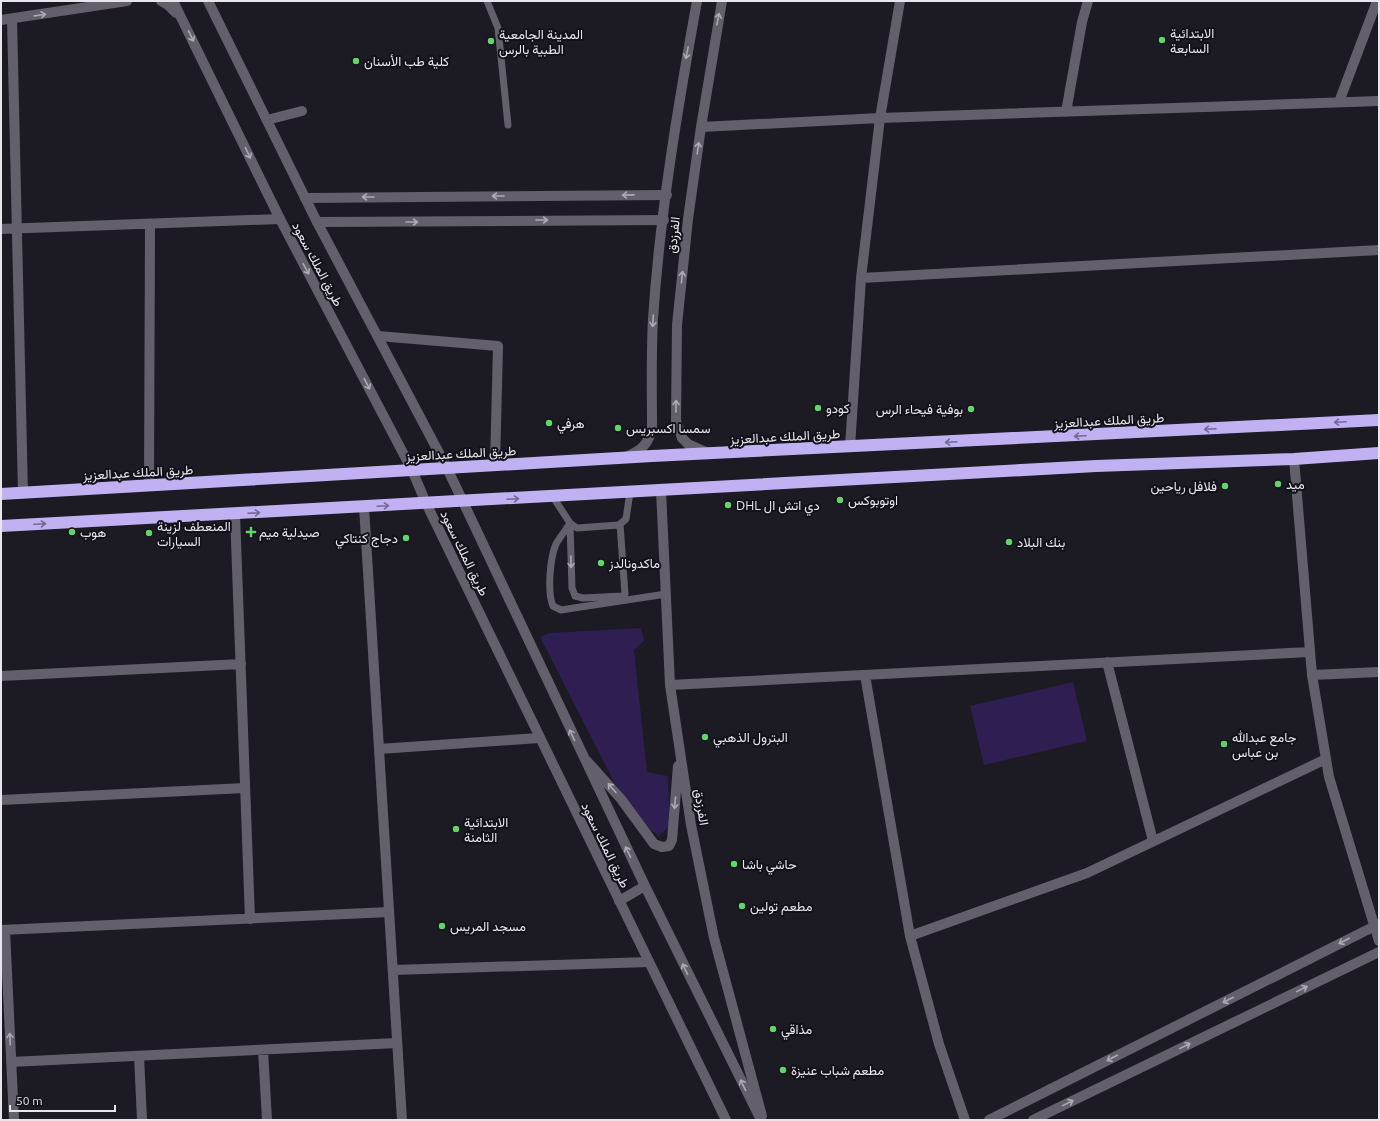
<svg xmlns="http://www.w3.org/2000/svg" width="1380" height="1121" font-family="Ubuntu,Vazirmatn,sans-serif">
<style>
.park{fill:#2f1e51}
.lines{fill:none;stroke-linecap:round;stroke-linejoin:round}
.lane{stroke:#63606c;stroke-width:7}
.street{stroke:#63606c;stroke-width:10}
.secondary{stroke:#63606c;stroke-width:10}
.highway{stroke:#c1b1f2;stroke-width:12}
.oneway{stroke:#acaab2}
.oneway2{stroke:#736991}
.poi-dot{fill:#61d56a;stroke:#13111a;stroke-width:1.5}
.labels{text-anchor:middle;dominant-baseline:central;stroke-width:4;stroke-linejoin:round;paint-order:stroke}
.poi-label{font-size:13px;fill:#e7e6ec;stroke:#13111a;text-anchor:start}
.street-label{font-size:13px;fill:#e7e6ec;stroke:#13111a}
</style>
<rect width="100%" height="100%" fill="#1c1a23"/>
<path class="park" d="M641,628L644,641L634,650L647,772L668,776L670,825L659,836L648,828L614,782L540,637L549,633Z
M1073,682L1087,741L984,765L970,706Z"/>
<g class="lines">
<path class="lane" d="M487,1L498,28L508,125
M553,497L570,523L577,528L619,525L626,519L630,492
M570,523C566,530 560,537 556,544C550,558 547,592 553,606L561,610L666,594
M570,524L572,588L575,596L583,598L622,596L625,594L620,524"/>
<path class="street" d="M12,19L23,493
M1339,102L1377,1
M1066,112L1082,22L1088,1
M267,120L302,111
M701,127L880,118L1379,101
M305,198L667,195
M317,222L664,220
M1,229L280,219
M861,278L1379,250
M378,336L498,346L495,465
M850,447L861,278L880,118L900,1
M1294,459L1312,675L1329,777L1379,941
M149,485L150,224
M661,490L670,685L691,825L714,938L762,1116
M364,507L402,1120
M235,514L250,919
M1107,662L1153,841
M865,675L910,936L939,1044L965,1120
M1312,675L1379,672
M1,676L241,664
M670,685L1310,652
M379,749L539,738
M587,761L621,799L654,844L662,847L669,846L672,840L678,766
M1,800L245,788
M1,930L389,912
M5,930L14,1120
M910,936L1087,873L1326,759
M393,970L649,962
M263,1050L267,1120
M139,1056L142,1120
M11,1062L397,1043
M989,1120L1379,924
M1033,1120L1379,952"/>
<path class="secondary" d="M161,1L168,5L176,13
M173,1L280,219L412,470L426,503L726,1120
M208,1L317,222L447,468L645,886L761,1120
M1,20L127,1
M706,452L688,444L682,438L676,421L677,325L688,219L701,127L722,1
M628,456C642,450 649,443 652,428C652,392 651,355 653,319C660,212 678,106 697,1
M619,901L645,886"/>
<path class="highway" d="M1,494L652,456L1379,420
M1,526L1096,466L1294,459L1379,453"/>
</g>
<defs><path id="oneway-shaft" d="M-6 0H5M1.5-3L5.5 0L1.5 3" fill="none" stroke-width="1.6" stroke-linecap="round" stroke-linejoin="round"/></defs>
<g class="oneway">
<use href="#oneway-shaft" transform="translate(40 15) rotate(-9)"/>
<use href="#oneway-shaft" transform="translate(718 19) rotate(-79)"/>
<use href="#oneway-shaft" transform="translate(191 36) rotate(64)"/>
<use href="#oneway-shaft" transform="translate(687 53) rotate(101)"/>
<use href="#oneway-shaft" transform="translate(698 148) rotate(-82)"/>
<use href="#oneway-shaft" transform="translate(248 153) rotate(64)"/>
<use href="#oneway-shaft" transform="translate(628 195) rotate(179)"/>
<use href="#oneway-shaft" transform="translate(498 196) rotate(180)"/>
<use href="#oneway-shaft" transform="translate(368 197) rotate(180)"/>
<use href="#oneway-shaft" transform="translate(542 220)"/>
<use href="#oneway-shaft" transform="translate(412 222)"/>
<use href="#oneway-shaft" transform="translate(306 269) rotate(62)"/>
<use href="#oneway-shaft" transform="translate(682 277) rotate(-84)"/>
<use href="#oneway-shaft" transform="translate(653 321) rotate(93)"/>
<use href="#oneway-shaft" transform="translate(367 384) rotate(62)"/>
<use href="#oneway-shaft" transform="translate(676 406) rotate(-89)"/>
<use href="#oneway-shaft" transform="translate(571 562) rotate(89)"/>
<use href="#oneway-shaft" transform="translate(572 735) rotate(-115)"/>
<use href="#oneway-shaft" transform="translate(612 788) rotate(-131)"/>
<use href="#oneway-shaft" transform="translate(675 803) rotate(95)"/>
<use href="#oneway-shaft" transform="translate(628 852) rotate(-116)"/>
<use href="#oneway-shaft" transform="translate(1344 941) rotate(153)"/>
<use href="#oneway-shaft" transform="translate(685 969) rotate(-116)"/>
<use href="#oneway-shaft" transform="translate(1302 989) rotate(-26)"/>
<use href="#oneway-shaft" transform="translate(1228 1000) rotate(153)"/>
<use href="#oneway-shaft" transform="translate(10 1039) rotate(-93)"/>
<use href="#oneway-shaft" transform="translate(1185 1046) rotate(-26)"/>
<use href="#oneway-shaft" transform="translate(1112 1058) rotate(153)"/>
<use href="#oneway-shaft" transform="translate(743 1085) rotate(-116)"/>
<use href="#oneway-shaft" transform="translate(1068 1103) rotate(-26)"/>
</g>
<g class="oneway2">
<use href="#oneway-shaft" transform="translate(1340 422) rotate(177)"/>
<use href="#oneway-shaft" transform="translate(1210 429) rotate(177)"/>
<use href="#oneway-shaft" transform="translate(1080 436) rotate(177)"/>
<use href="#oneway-shaft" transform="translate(951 442) rotate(177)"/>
<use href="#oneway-shaft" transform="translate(513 499) rotate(-3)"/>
<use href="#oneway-shaft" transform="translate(383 506) rotate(-3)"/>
<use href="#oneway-shaft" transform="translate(254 513) rotate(-3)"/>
<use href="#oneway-shaft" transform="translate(40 524) rotate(-3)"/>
</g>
<g class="poi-dot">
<circle cx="1162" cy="40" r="4"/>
<circle cx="491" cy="41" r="4"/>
<circle cx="356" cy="61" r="4"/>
<circle cx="818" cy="408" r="4"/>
<circle cx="971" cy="409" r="4"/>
<circle cx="549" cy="423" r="4"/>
<circle cx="618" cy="428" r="4"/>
<circle cx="1278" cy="484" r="4"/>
<circle cx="1225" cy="486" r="4"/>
<circle cx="840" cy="500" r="4"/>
<circle cx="728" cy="505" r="4"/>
<circle cx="72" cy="532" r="4"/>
<path d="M249 526h4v4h4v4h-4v4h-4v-4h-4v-4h4z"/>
<circle cx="149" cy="533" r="4"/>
<circle cx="406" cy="538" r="4"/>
<circle cx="1009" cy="542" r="4"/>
<circle cx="601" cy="563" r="4"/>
<circle cx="705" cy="737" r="4"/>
<circle cx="1224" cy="744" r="4"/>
<circle cx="456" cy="829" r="4"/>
<circle cx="734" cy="864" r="4"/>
<circle cx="742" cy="906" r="4"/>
<circle cx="442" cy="926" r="4"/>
<circle cx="773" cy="1029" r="4"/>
<circle cx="783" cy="1070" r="4"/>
</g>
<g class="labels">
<g class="poi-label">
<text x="1170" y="33">الابتدائية<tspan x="1170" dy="15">السابعة</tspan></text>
<text x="499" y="34">المدينة الجامعية<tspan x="499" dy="15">الطبية بالرس</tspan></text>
<text x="364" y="61">كلية طب الأسنان</text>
<text x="826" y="408">كودو</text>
<text x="963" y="409" text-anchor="end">بوفية فيحاء الرس</text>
<text x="557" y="423">هرفي</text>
<text x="626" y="428">سمسا اكسبريس</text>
<text x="1286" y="484">ميد</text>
<text x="1217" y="486" text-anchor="end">فلافل رياحين</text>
<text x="848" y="500">اوتوبوكس</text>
<text x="736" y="505">DHL دي اتش ال</text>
<text x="157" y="526">المنعطف لزينة<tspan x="157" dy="15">السيارات</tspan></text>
<text x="80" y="532">هوب</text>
<text x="259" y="532">صيدلية ميم</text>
<text x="398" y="538" text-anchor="end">دجاج كنتاكي</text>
<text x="1017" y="542">بنك البلاد</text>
<text x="609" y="563">ماكدونالدز</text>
<text x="713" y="737">البترول الذهبي</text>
<text x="1232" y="737">جامع عبدالله<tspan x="1232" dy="15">بن عباس</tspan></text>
<text x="464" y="822">الابتدائية<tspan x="464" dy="15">الثامنة</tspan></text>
<text x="742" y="864">حاشي باشا</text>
<text x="750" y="906">مطعم تولين</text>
<text x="450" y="926">مسجد المريس</text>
<text x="781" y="1029">مذاقي</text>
<text x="791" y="1070">مطعم شباب عنيزة</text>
</g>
<g class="street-label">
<text transform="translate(673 235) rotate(-84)">الفرزدق</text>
<text transform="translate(318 264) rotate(62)">طريق الملك سعود</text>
<text transform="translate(1109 420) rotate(-3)">طريق الملك عبدالعزيز</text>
<text transform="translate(785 436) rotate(-3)">طريق الملك عبدالعزيز</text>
<text transform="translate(461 453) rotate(-3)">طريق الملك عبدالعزيز</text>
<text transform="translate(138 472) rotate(-3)">طريق الملك عبدالعزيز</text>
<text transform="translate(465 553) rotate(64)">طريق الملك سعود</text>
<text transform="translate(702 807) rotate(81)">الفرزدق</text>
<text transform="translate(606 845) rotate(64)">طريق الملك سعود</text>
</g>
</g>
<rect width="1380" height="1121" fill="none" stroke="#e7e6ec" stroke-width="4"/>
<path d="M10 1105v6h105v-6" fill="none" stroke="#e7e6ec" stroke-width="2"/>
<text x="16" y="1105" font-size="12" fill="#e7e6ec" stroke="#13111a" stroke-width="3" paint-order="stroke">50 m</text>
</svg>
